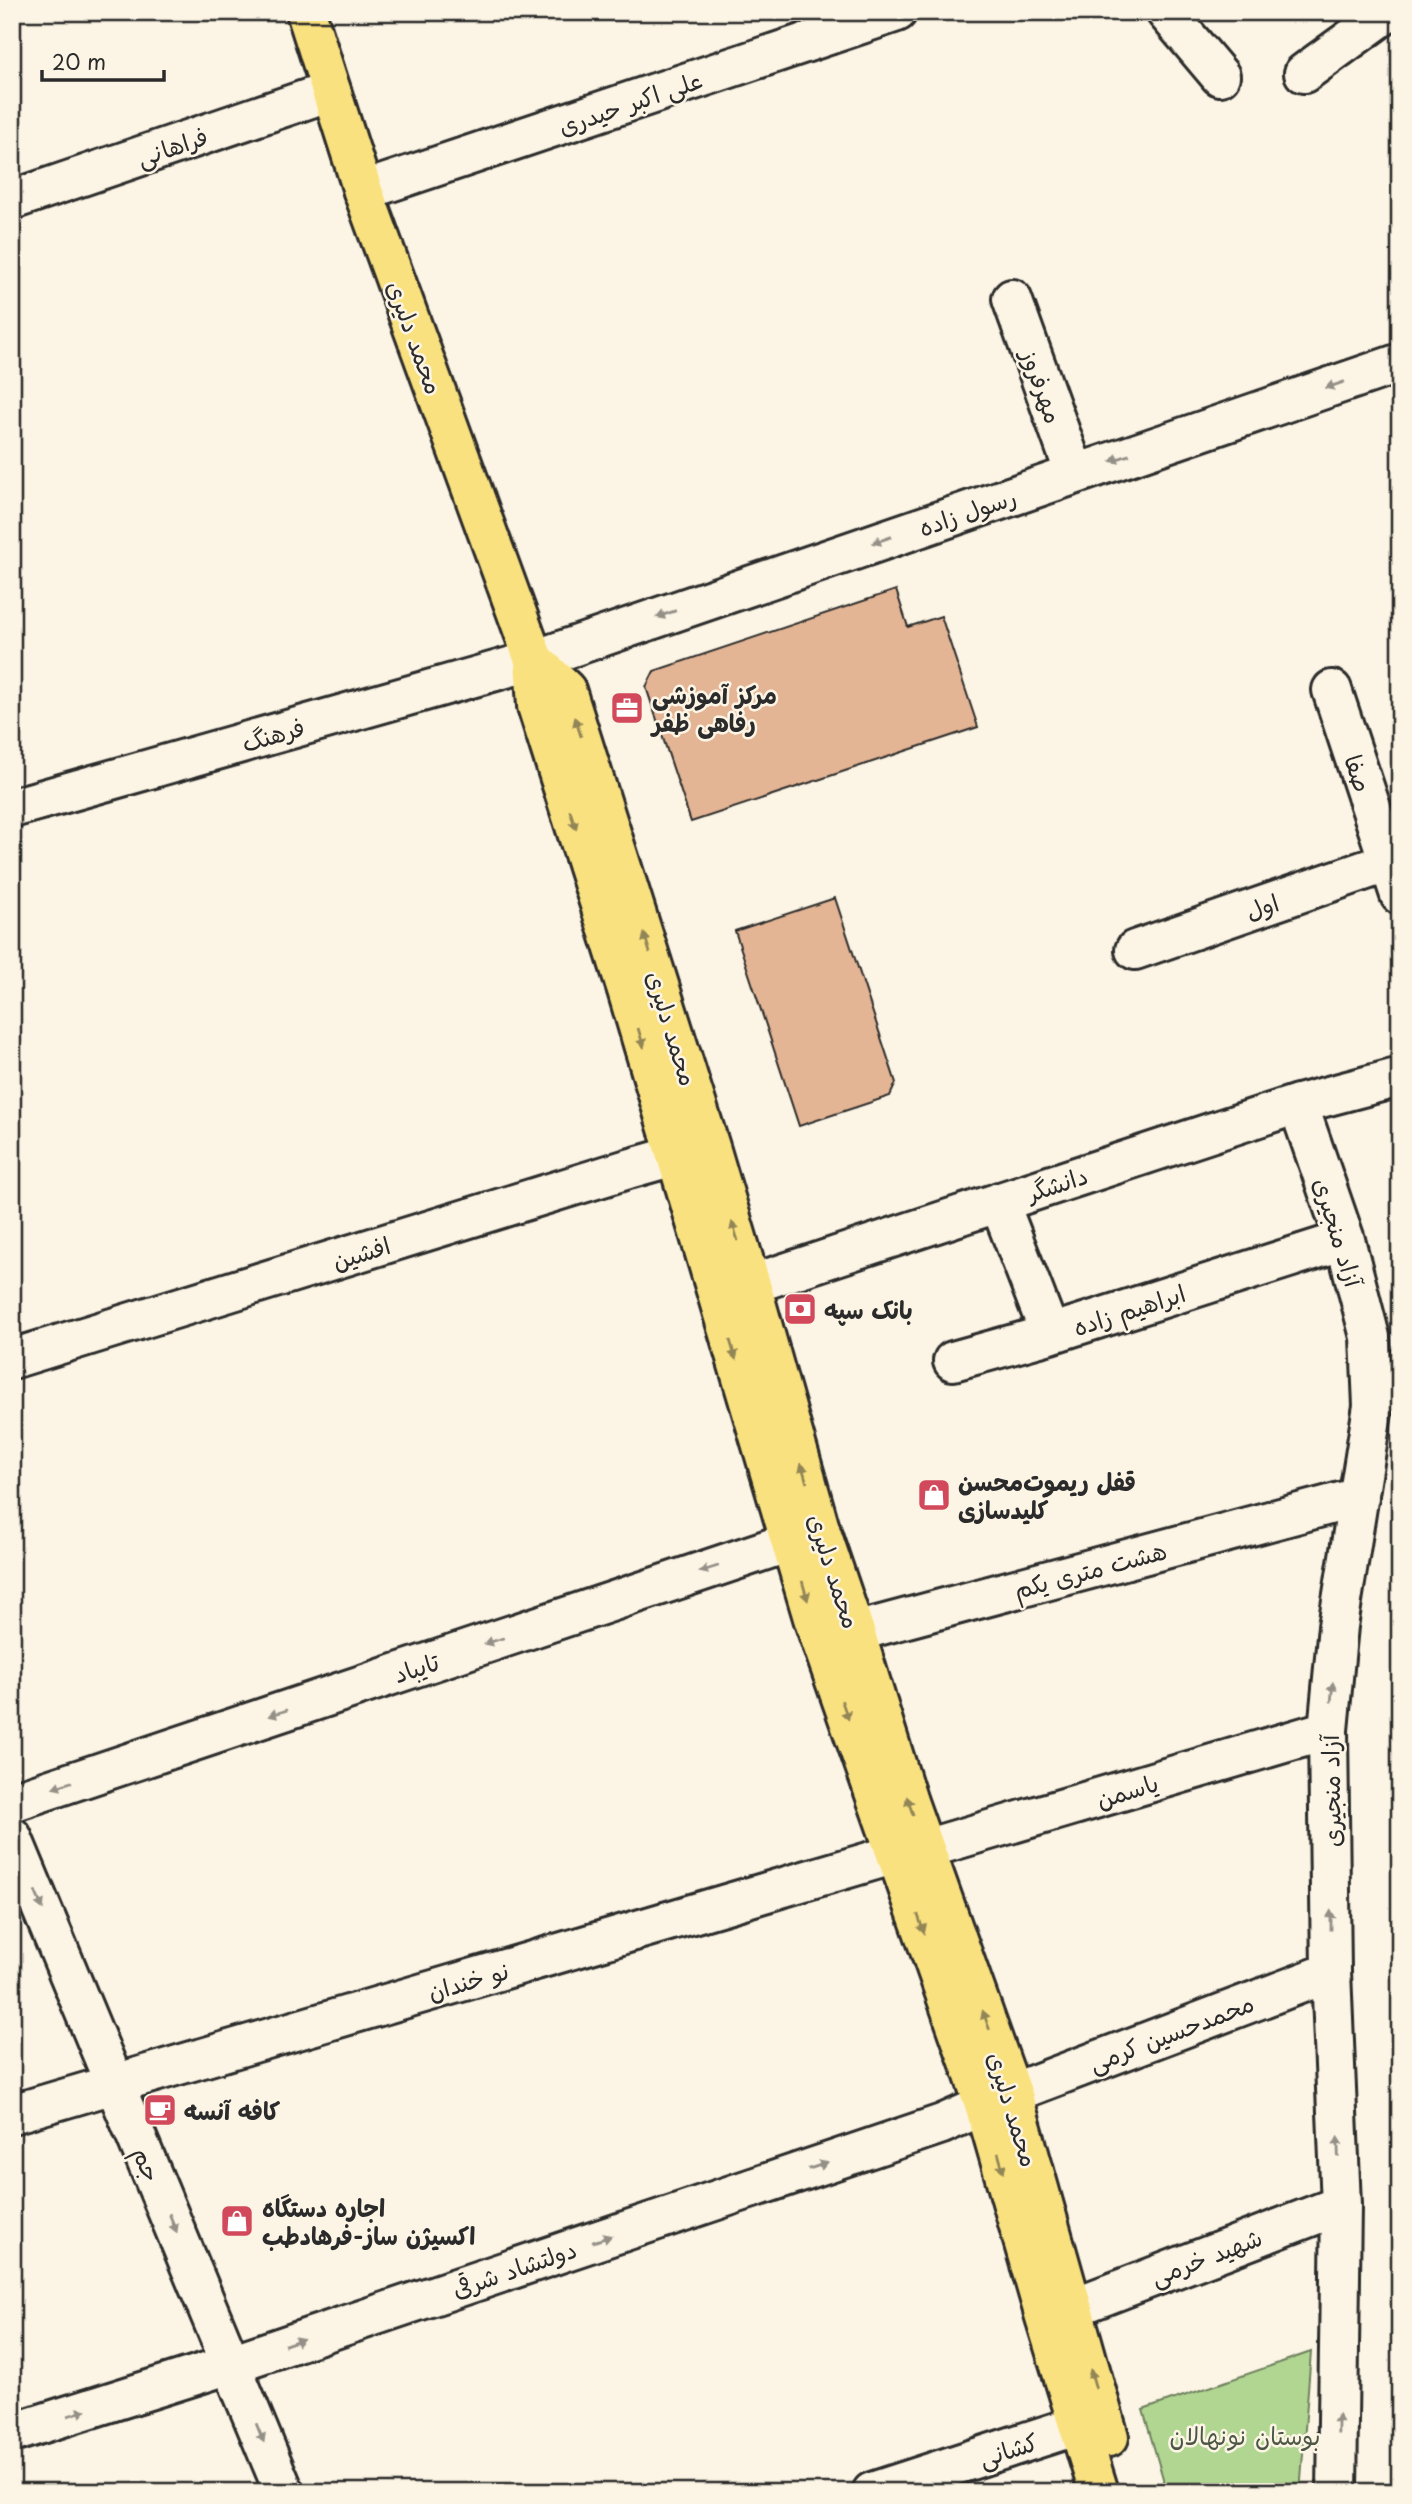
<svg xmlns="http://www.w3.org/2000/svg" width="1412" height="2504" font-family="'Playpen Sans','Playpen Sans Arabic',sans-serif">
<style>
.green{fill:#b1d691;stroke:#6e805e;stroke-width:2}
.building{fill:#e4b595;stroke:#2b2b2b;stroke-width:2}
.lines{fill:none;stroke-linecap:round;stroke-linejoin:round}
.minor-casing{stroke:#2b2b2b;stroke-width:44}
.major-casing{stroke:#2b2b2b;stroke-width:44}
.minor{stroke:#fcf5e5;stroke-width:38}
.major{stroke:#fae180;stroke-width:38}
.oneway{fill:#949088}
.oneway2{fill:#928656}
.labels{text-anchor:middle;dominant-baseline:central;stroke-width:5;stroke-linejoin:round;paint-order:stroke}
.street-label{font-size:24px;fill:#2b2b2b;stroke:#fcf5e5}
.poi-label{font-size:24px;font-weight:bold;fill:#2b2b2b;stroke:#fcf5e5;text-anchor:start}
.park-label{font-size:24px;fill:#4c5644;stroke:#fcf5e5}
</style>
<rect width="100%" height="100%" fill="#fcf5e5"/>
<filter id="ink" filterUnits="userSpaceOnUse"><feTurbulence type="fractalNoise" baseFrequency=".0143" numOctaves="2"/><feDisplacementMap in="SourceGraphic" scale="14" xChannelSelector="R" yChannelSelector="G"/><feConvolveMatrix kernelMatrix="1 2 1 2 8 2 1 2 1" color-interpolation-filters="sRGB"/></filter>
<g filter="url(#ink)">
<path class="green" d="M1311,2352L1300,2492H1167L1143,2410Z"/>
<path class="building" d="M896,590L908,627L941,616L978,727L691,822L646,687L654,671Z
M835,898L896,1083L890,1096L799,1126L735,931Z"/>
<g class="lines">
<defs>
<path id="minor" d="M1166,12L1220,76
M1304,73L1388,12
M363,191L897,12
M12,200L331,91
M1012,299L1075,474
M1332,690L1400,895
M12,808L534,660L1400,363
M1135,950L1389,862
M1298,1104L1345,1240L1370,1337L1373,1406L1338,1626L1328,1730L1331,1972L1341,2205L1337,2492
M999,1202L1050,1334
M718,1295L1298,1104L1400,1077
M12,1359L628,1169L706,1147
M953,1361L1050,1334L1345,1240
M825,1644L855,1632L1359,1497
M12,1802L790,1542L820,1529
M12,1837L284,2492
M12,2114L896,1854L925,1849L1328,1730
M1072,2308L1341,2205
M12,2433L231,2364L942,2124L1012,2093L1331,1972
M872,2492L1103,2417"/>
<path id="major" d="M306,12L363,191L534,660L537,706L627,990L814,1621L984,2104L1045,2317L1099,2492
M534,660L566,690L710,1147L751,1285L820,1529L855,1632L908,1802L1012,2093L1109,2437"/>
</defs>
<use href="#minor" class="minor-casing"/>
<use href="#major" class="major-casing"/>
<use href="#minor" class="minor"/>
<use href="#major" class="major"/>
</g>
<defs><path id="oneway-solid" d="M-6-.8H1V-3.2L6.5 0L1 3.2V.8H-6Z" transform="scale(1.75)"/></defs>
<g class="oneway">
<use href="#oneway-solid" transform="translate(1335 385) rotate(161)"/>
<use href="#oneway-solid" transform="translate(1120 458) rotate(161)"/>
<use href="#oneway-solid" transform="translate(882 540) rotate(161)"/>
<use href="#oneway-solid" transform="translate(666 614) rotate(161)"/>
<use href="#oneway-solid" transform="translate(709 1569) rotate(162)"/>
<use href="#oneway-solid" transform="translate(494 1641) rotate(162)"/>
<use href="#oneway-solid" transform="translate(1332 1692) rotate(-85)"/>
<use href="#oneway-solid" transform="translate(278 1713) rotate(162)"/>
<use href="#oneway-solid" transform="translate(62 1785) rotate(162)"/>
<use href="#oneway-solid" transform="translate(39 1900) rotate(67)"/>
<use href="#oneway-solid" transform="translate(1331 1920) rotate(-90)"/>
<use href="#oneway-solid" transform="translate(1338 2147) rotate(-92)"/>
<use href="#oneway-solid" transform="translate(818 2166) rotate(-19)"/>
<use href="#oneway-solid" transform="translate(173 2223) rotate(68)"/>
<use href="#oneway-solid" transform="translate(602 2239) rotate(-19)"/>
<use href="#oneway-solid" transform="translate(294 2342) rotate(-19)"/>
<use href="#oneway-solid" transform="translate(77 2413) rotate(-18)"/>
<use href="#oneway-solid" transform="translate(1338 2424) rotate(-89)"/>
<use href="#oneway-solid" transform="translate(260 2433) rotate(68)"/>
</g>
<g class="oneway2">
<use href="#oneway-solid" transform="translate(578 727) rotate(-108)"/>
<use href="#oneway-solid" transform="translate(573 820) rotate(72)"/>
<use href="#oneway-solid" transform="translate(647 943) rotate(-107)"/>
<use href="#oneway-solid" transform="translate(641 1038) rotate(73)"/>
<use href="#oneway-solid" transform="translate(735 1231) rotate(-107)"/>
<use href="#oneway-solid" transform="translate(733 1350) rotate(73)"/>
<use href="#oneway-solid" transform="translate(804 1473) rotate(-106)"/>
<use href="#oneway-solid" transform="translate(805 1591) rotate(74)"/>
<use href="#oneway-solid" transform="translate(845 1710) rotate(70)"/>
<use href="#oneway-solid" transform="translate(910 1806) rotate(-109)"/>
<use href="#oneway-solid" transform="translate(921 1924) rotate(71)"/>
<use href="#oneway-solid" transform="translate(986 2020) rotate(-110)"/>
<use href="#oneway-solid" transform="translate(1001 2163) rotate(74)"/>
<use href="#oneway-solid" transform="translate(1093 2379) rotate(-106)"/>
</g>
</g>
<defs>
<symbol id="office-square" viewBox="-11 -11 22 22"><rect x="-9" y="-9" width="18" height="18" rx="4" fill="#d1495b" stroke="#fcf5e5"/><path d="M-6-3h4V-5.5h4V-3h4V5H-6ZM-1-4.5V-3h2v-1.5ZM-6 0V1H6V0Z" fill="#fff"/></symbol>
<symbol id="bank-square" viewBox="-11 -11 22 22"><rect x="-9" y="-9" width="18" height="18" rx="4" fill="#d1495b" stroke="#fcf5e5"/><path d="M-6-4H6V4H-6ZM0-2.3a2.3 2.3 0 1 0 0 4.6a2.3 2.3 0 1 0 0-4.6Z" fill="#fff"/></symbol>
<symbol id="shop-square" viewBox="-11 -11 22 22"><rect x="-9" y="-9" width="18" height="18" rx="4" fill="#d1495b" stroke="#fcf5e5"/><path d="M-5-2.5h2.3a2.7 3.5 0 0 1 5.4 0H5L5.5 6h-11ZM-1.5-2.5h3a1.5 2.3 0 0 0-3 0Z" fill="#fff"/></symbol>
<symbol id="cafe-square" viewBox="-11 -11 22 22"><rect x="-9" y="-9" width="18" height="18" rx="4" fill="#d1495b" stroke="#fcf5e5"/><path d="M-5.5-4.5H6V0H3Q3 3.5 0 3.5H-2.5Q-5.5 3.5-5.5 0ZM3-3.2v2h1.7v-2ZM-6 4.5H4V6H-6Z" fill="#fff"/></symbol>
</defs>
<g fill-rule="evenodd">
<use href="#office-square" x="608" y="689" width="38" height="38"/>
<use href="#bank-square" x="781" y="1290" width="38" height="38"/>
<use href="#shop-square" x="915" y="1476" width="38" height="38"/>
<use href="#cafe-square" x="141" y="2091" width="38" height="38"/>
<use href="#shop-square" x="218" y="2202" width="38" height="38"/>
</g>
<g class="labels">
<g class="street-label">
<text transform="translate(630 102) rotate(-19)">علی اکبر حیدری</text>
<text transform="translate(172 146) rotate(-19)">فراهانی</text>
<text transform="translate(416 337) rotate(70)">محمد دلیری</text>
<text transform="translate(1043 386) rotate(70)">مهرفروز</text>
<text transform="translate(967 511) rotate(-19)">رسول زاده</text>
<text transform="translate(273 734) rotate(-16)">فرهنگ</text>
<text transform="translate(1359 773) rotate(72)">صفا</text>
<text transform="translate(1262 906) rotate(-19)">اول</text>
<text transform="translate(673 1028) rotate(73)">محمد دلیری</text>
<text transform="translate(1057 1183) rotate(-18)">دانشگر</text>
<text transform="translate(1339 1232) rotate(73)">آزاد منجیری</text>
<text transform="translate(361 1252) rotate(-17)">افشین</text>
<text transform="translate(1129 1309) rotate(-18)">ابراهیم زاده</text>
<text transform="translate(1090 1569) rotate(-15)">هشت متری یکم</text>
<text transform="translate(835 1571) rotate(72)">محمد دلیری</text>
<text transform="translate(416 1667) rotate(-18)">تایباد</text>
<text transform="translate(1127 1790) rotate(-17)">یاسمن</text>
<text transform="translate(1330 1791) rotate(-91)">آزاد منجیری</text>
<text transform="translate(468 1980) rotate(-16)">نو خندان</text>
<text transform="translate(1171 2032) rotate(-21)">محمدحسین کرمی</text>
<text transform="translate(1014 2109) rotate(73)">محمد دلیری</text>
<text transform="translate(148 2164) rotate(68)">جم</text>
<text transform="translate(1206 2256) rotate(-21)">شهید خرمی</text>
<text transform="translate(514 2268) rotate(-19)">دولتشاد شرقی</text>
<text transform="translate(1008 2449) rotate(-18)">کشانی</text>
</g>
<g class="poi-label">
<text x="652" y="694">مرکز آموزشی<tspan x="652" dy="28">رفاهی ظفر</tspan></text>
<text x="824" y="1309">بانک سپه</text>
<text x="958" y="1481">قفل ریموت‌محسن<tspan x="958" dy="28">کلیدسازی</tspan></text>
<text x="184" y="2110">کافه آنسه</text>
<text x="262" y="2207">اجاره دستگاه<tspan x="262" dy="28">اکسیژن ساز-فرهادطب</tspan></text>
</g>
<g class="park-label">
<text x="1245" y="2435">بوستان نونهالان</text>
</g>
</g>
<rect width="1412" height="2504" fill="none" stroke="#fcf5e5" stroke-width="42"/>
<rect x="21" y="21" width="1370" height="2462" fill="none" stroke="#2b2b2b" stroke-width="2.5" filter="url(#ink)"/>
<path d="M42 70v10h122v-10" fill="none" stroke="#2b2b2b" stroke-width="3.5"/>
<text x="52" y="70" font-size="21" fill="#2b2b2b" stroke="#fcf5e5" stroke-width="5" paint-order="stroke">20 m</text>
</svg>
